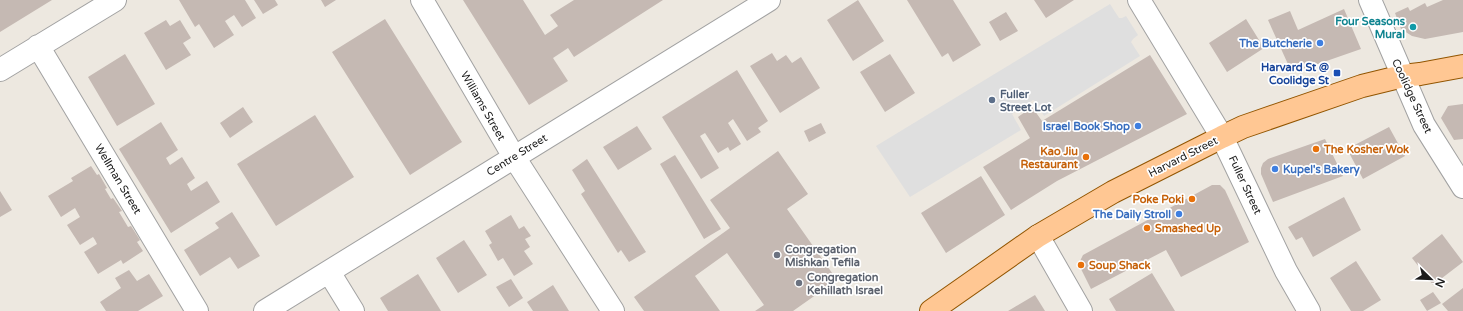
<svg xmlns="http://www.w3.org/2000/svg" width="1463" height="311" font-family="'Varela Round',sans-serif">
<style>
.parking{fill:#dfdfdf}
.building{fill:#c5b9b3}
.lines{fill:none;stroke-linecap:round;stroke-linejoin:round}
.minor-casing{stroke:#a2a2a2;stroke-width:24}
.major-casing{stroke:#925500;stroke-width:24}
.minor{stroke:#fff;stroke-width:22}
.major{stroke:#ffc793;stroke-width:22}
.culture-dot{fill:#0f9aa8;stroke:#fff;stroke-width:1.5}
.shop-dot{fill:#3f7fe0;stroke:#fff;stroke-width:1.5}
.transit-dot{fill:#1a4fb4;stroke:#fff;stroke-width:1.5}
.service-dot{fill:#5c6f8a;stroke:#fff;stroke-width:1.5}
.food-dot{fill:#e8710a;stroke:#fff;stroke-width:1.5}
.worship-dot{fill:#6b7280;stroke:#fff;stroke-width:1.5}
.labels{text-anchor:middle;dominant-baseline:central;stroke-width:3.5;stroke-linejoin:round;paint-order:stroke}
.culture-label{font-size:11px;font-weight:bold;fill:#0d838f;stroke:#fff;text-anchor:end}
.shop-label{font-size:11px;font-weight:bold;fill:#366cbe;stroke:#fff;text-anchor:end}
.transit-label{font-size:11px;font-weight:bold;fill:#164399;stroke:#fff;text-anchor:end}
.service-label{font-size:11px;font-weight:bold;fill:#4e5e75;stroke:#fff;text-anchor:start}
.street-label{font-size:11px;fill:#1b1b1b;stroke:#fff}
.food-label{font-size:11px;font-weight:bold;fill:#c56008;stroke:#fff;text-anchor:start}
.worship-label{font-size:11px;font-weight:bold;fill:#5b616d;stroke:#fff;text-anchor:start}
</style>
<rect width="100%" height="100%" fill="#ede8e0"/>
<path class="parking" d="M1110,4L1119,18H1122L1126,16L1138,35L1133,39L1131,42L1140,56L1044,116L1035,101L1033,100L1012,114L1021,130L910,197L876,146Z"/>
<path class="building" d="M0,0H52L0,32Z
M179,0H245L256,18L242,27L234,15L225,21L234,35L214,48L199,24L195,27Z
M254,0H275L278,5L263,14Z
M321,0H336L325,7Z
M463,0H523L545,35L558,26L550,15L574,0H663L574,57L568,48L553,58L568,81L529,105Z
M858,0L884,41L853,61L827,20Z
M907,0H953L981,45L953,62L948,53L942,57Z
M1034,0H1074L1046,18Z
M1443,0H1463V32L1425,39L1412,36L1401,29L1395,13L1408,7L1410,11L1425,3L1427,7Z
M1344,9L1361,49L1292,73L1268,20L1290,11L1298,30Z
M1006,12L1018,31L1000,41L989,22Z
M385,19L462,142L410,175L332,52Z
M1246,19L1264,48L1227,72L1209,43Z
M166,20L170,26L180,20L191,38L183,43L191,55L166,70L144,33Z
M772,53L777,61L786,55L792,63L801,57L820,88L780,113L750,66Z
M125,54L155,104L117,126L88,77Z
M890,54L915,93L885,112L860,72Z
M1150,55L1187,114L1057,181L1011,210L983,167L1030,138L1018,117L1032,107L1042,121Z
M737,70L768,121L758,128L761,132L747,141L733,119L728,123L741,144L730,151L728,147L718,153L705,133L700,136L719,168L701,179L662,117Z
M1463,104V139L1454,140L1441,118L1448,106Z
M243,107L253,122L230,138L220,123Z
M315,115L354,177L276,226L237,164Z
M161,122L178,150L166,158L170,165L182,157L195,178L187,184L191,191L207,181L220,202L171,233L119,149Z
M821,123L826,133L809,142L804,131Z
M637,126L652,149L618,170L603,147Z
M1389,127L1405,156L1363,179L1347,149Z
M1325,139L1343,176L1273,202L1261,174V168L1263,163L1268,159Z
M778,151L808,194L787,209L837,280L793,311H755L764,305L727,253L695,276L720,311H644L634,297L730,228L710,200Z
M675,155L721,229L704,239L660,164Z
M587,159L646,252L629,262L621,250L618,253L581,194L585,191L572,170Z
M91,166L97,175L99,174L107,188L105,189L111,199L113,198L122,211L119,212L128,227L131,226L140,240L137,242L143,251L123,264L121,260L98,274L84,252L97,244L95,240L93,237L80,245L67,225L80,217L75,208L61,217L48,196L73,181L71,178Z
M981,176L1005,215L946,253L921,213Z
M1212,185H1220L1225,190L1249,242L1181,277L1166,250L1091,289L1080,267V261L1083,255Z
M0,191L12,210L0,217Z
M1344,197L1361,230L1313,257L1302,237L1296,240L1288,227Z
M232,212L260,256L238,269L230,257L200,276L184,250L219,228L215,223Z
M511,215L519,229L524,226L531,236L525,239L530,247L524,251L533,264L514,276L503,258L498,261L489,245L492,243L485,231Z
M1442,234L1463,262L1433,285L1412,258Z
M464,240L487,275L458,293L436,258Z
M1356,261L1381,300L1363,311H1351L1330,278Z
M129,270L137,281L149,274L163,296L138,311H106L100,302L121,288L115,278Z
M1152,273L1175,311H1116L1109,299Z
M418,274L441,311H388L380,298Z
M511,279L523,298L509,307L496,287Z
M553,285L569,311H533L527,302Z
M1463,288V311H1448L1442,304Z
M1433,292L1441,303L1427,311L1420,300Z
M1035,295L1045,311H1008Z"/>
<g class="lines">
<defs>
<path id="minor" d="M422,0L514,157L613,311
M1139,0L1222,137L1286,271L1309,311
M1370,0L1424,125L1463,187
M38,46L197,311
M0,70L115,0
M1038,236L1081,311
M329,272L353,311
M265,311L769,0"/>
<path id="major" d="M931,311L1038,236L1113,192L1222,137L1243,127L1362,86L1403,76L1420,74L1463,66"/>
</defs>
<use href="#minor" class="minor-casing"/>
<use href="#major" class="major-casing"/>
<use href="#minor" class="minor"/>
<use href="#major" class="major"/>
</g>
<circle class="culture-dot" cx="1413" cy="27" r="4"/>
<g class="shop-dot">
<circle cx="1320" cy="43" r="4"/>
<circle cx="1138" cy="126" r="4"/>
<circle cx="1275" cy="169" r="4"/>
<circle cx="1179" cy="214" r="4"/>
</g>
<rect class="transit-dot" x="1333" y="69" width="8" height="8" rx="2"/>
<circle class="service-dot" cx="992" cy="100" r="4"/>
<g class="food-dot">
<circle cx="1316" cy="149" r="4"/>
<circle cx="1086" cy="157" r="4"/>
<circle cx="1192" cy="199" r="4"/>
<circle cx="1147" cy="228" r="4"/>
<circle cx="1081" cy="265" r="4"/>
</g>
<g class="worship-dot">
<circle cx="777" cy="255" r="4"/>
<circle cx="799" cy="283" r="4"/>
</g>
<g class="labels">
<g class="culture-label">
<text x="1405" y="21">Four Seasons<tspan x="1405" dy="13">Mural</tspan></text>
</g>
<g class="shop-label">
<text x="1312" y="43">The Butcherie</text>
<text x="1130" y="126">Israel Book Shop</text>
<text x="1283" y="169" text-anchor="start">Kupel's Bakery</text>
<text x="1171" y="214">The Daily Stroll</text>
</g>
<g class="transit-label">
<text x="1329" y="67">Harvard St @<tspan x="1329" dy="13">Coolidge St</tspan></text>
</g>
<g class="service-label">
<text x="1000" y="94">Fuller<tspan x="1000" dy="13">Street Lot</tspan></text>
</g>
<g class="street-label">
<text transform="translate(1412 96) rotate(65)">Coolidge Street</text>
<text transform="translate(483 106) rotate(60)">Williams Street</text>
<text transform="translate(517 155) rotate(-32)">Centre Street</text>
<text transform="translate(1183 157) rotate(-27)">Harvard Street</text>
<text transform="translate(118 179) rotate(59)">Wellman Street</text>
<text transform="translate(1245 185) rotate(65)">Fuller Street</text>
</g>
<g class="food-label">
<text x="1324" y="149">The Kosher Wok</text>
<text x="1078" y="151" text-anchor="end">Kao Jiu<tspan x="1078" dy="13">Restaurant</tspan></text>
<text x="1184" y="199" text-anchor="end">Poke Poki</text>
<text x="1155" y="228">Smashed Up</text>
<text x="1089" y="265">Soup Shack</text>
</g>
<g class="worship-label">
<text x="785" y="249">Congregation<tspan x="785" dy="13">Mishkan Tefila</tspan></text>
<text x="807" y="277">Congregation<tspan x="807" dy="13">Kehillath Israel</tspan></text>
</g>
</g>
<g transform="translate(1431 279) rotate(113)" stroke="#ffffff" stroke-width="3" paint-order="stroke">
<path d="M0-3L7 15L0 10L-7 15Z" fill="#1b1b1b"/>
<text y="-6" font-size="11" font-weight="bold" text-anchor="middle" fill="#1b1b1b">N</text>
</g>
</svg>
